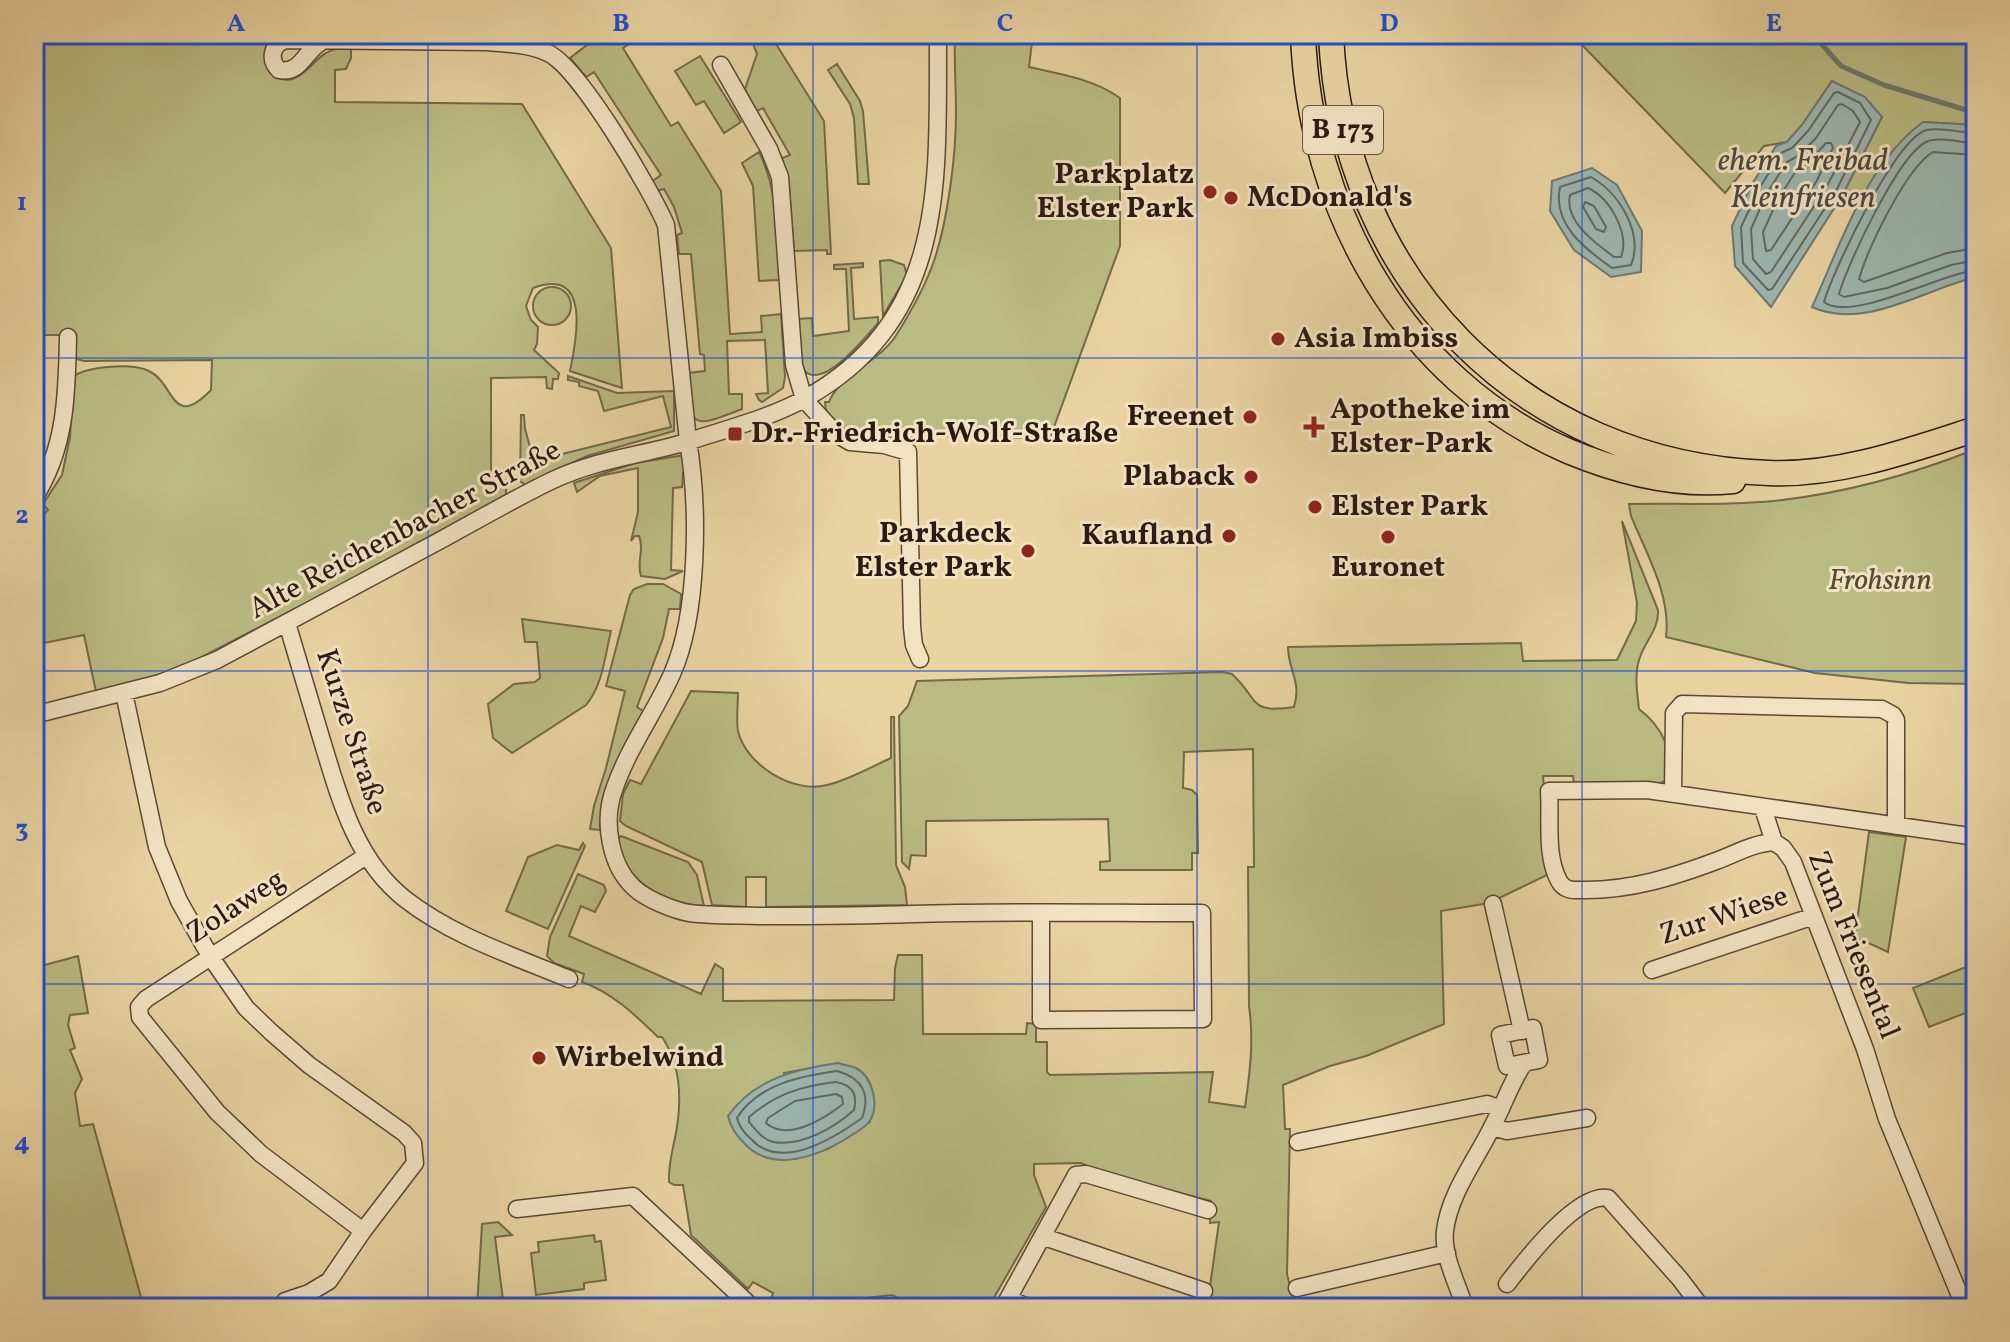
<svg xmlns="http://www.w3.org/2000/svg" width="2010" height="1342" font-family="Vollkorn,serif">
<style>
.green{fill:#babb82;stroke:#726a4a;stroke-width:2;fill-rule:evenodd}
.water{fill:#9cb6b0;stroke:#6e7871;stroke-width:2}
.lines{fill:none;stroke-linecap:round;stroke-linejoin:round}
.shore{stroke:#636861;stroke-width:2}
.stream{stroke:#6e7871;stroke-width:5}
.minor-casing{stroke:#5a4836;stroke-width:19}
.primary-casing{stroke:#2a1a12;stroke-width:27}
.minor{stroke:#f1e2c2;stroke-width:16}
.primary{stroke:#e9d3a1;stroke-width:24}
.grid{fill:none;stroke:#1d4ed8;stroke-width:2;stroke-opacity:0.55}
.poi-dot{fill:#8f2418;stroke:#f1e2c2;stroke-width:3}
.labels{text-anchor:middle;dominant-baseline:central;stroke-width:6;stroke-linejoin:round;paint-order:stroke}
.shield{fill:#f1e2c2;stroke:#665647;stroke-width:2}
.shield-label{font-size:28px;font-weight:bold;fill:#2a1a12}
.poi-label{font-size:30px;font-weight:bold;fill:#2a1a12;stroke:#f1e2c2;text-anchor:start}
.street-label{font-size:30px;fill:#2a1a12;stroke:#f1e2c2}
.park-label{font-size:30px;font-style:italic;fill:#554a34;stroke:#f1e2c2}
.water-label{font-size:32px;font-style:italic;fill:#4c4941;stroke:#f1e2c2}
.neatline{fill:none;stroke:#1d4ed8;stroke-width:3}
.grid-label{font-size:26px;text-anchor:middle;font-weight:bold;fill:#1d4ed8}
</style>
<rect width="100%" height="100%" fill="#e9d3a1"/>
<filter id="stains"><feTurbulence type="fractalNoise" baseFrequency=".0025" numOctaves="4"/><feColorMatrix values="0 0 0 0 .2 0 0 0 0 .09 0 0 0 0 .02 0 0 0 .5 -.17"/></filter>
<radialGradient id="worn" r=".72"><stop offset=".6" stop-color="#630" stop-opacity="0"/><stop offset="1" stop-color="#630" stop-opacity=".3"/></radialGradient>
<path class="green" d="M34,34H283L269,43C265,53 264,66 272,73C295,94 311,61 326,53C334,48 342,48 351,48V58L346,69L335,70V102L522,104L611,248L622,388L570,371C577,338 591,266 533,288L526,306L531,320L538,327L537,344L534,350L559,373L558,379H553L552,389L547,388L546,377L491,378V480H506V495L331,590L169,674L96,692L84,635L34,645V525L48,510L43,504L62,475L70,437L74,376C89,366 133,363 149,371C175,383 171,431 211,390L212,360L84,361L73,358L71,335H34Z
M632,34H644L623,48L671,126L678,122L721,191L730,334L762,332L761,316L781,314L785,377L783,388L762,402L759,400L756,394L768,393L765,340L727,341L729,394H742V409C689,430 691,428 688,373L705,371L704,355L700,354L691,254H679L677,235L682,233L674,207L664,189L657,191L651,182L661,175L594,72L586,77L570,58L587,45Z
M744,34H790L776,44L824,121L831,254H827V250L794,251L789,184L782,158L790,155L763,108L755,112L745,89L757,54L751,39Z
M955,34H1033L1029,67C1061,74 1093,79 1120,98V246L1050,438L856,435C841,429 825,420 825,402H829C839,375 881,361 897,334C912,310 926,285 935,258C948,218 956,155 956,113C956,87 954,61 955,34Z
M1579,34H1976V125L1923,122L1885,160L1862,200L1842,196L1882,117L1832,81L1802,125L1787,142L1764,146L1725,193L1583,46Z
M700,56L741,122L724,133L704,101L696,105L675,71Z
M837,64L860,101L863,111L869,184H858L854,118L850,104L828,70Z
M759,152C779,192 777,236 779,280L759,281L753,186L742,163Z
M890,260L904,265L907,275L883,316L880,261Z
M863,263V267L851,268L854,319L878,317V323C864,339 811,406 798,358C795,347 797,331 797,319L812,318L813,336L849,331L846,269H834V265Z
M533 306a19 19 0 1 1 38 0a19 19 0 1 1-38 0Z
M568,376L617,393L674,391V431L587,456L525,485L520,481L521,415H524L525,429L534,461L671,427L663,396L604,411L598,391L579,386V382L568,380Z
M1976,449V684L1908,683L1815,673L1666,637C1671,595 1647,555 1631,516L1629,504C1679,503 1732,506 1782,500C1849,492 1913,474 1976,449Z
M685,455L687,473H683L682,487L673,488L671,570L683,571L665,579L641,576C636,562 645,549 639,536H635L631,541L638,512V468L600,476L577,492L574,483L635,463Z
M1622,521L1658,610C1659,629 1646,640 1640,657C1634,673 1637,692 1639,709C1661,726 1677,753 1665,781L1655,785L1574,784L1573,776H1543L1551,873L1489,903L1441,911L1444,1024L1366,1056L1330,1066L1283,1085L1285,1129H1290L1287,1274L1292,1294L1289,1308H1207L1219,1222L1210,1223L1211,1201L1098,1171L1081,1163L1034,1164V1175L1046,1207L988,1308H919L892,1295L785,1307L770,1302L773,1293L753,1282L748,1289L691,1235L683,1185H674L669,1182C668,1162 674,1146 677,1127C682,1095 680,1064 662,1037H658C635,1015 613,993 582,982L584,974L554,963L547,956L550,937L578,874L604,885L606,891L595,912L581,906L569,936L701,994L715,964L723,969V1001L894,1000L895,968L898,955H922L923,1034H1026L1027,1023L1036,1024V1042H1047V1072L1050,1075L1213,1072L1209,1102L1245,1107C1250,1072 1254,1040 1249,1006L1248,867H1254L1253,749L1184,752L1183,788L1192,790L1197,795L1198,853H1192V870H1100V862L1110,861L1108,819L926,821V856L911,855L909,869L902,862L899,716L908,706L917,681L1223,672L1232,674C1260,700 1248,714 1294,707C1302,682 1288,670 1288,647L1521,643L1523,661L1617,660L1636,621L1637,603ZM838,1063L870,1122L828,1149L795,1159L784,1073Z
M647,584H663L681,594L680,609H669L663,638L637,707L645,712C623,750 599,785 600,830L590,829L594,806L606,768L625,691L606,686L630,595L634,589Z
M522,619L611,631C605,655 603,685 586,705L512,753L493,738L488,704L514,684L535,682L540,678L537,642H525Z
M691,691L738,693C738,705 736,720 738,731C746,765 793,794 827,785C848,780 871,767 891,758V717H894L896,865L905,887L907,905L766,907V877H746V907L712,905L702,862L626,826L620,821L623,794L630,780L641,784Z
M1869,832L1906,837L1888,952L1855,937Z
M621,836L688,862L697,875L704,906C664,903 624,883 617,839Z
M583,843L585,846L548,929L506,911L528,857L557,845L579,850Z
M34,937L41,966L78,956L88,1013L70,1015L68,1025L75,1048L70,1050L82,1079L75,1093L80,1126L93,1124L144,1308H34Z
M1976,963V1009L1929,1027L1913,988Z
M498,1222L512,1235L495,1237L504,1308H477L482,1224Z
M594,1235L595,1242L601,1241L606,1280L584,1283V1289L536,1295L531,1253L539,1252L538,1242Z"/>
<path class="water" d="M1832,81L1865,97L1882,117L1842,196L1771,307L1735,266L1732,226L1752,184L1776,146L1787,142L1802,125Z
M1923,122L1976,125V277C1925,289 1864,331 1812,307C1841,244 1865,165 1923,122Z
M1592,168L1617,185L1642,231L1641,272L1611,277L1574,250L1550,211L1552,181Z
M838,1063C843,1065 851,1066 856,1068C873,1077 880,1107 869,1122C864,1129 851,1135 844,1140C813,1158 770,1173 743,1142C735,1133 731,1128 728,1116C754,1079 796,1069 838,1063Z"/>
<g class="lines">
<path class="shore" d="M1838,92L1860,103L1871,120L1835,193L1772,289L1768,290L1743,263L1741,227L1759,189L1781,153L1792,148L1808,131L1834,93Z
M1838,105L1842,104L1853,111L1860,122L1826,188L1771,272L1766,274L1753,259L1751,229L1767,193L1787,162L1798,156L1816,138Z
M1976,133C1961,133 1941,127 1927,130C1896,137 1833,271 1824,302C1851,323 1942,273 1976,270
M1826,143H1831L1833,148L1816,182L1771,250L1766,251L1763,232L1778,199L1796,171L1808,163Z
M1976,143C1962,143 1938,136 1926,142C1898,156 1848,263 1839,294L1844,297L1887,288L1951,265L1976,260
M1976,155L1933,152C1906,168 1868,248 1859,279L1864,282L1947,253L1976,248
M1591,177C1619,193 1644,233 1631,265L1612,268C1585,249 1552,224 1560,187Z
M1588,188C1610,198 1630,234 1621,257H1614C1595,243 1564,221 1570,195Z
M1585,202L1594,206L1606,227L1604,232L1596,229L1583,207Z
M837,1071C862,1078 871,1094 862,1118C834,1138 781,1172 751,1139C744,1133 739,1127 737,1118C758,1084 801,1076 837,1071Z
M836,1082C852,1085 858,1094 854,1110C834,1128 801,1147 773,1142C762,1139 755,1129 749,1122V1117C776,1094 801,1086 836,1082Z
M836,1094L842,1097L843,1104C824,1119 787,1142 766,1123L768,1118L795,1101Z"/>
<path class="stream" d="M1711,34L1729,41L1744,34
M1816,34L1817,39L1841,66L1884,85L1976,113"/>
<defs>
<path id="minor" d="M321,42C304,52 301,74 279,70C268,59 272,43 287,40L488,42C508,44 530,44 548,53C580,68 651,190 666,225L688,441C699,506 699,613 672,674C655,712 629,747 615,787C602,820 609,869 639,892C652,901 673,910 689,913C713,916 737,915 761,916C812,916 862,916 912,914C1008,911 1105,913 1202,913L1203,1019L1041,1020V914
M721,65L769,149L780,177L794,365L804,399L835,433L850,442L884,445L908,452L912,627L914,645L920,659
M34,498C66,449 67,394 68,337
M287,623C298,660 309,697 320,734C338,793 354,859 405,899C452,936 514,956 569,979
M124,693L157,847L179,901L210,956L246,1008L271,1032L309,1065L404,1133L413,1143L415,1163L363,1231L329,1281L309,1293L285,1301
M34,715L160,683L217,660C292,620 367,580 441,540C478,520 515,498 553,480C600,458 646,455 693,440C730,428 772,417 806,398C950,317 937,177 938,34
M1673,793L1674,713L1682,704L1882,709L1893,715L1896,720V826
M1763,808L1774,842L1783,848L1793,862L1865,1049L1887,1119L1965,1308
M1774,842C1754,843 1735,854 1716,861C1673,877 1632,890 1586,890C1575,890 1565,892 1559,881C1545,855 1551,820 1549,791L1647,790L1976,837
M1493,904L1522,1031
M1652,970L1814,916
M1533,1028L1539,1060L1507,1066L1500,1035Z
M1492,1127L1507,1131L1587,1118
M1298,1142L1487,1104L1501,1109
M517,1209L633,1196L753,1308
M363,1231L261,1154L217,1112L140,1017L139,1007L146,999L366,856
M1044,1237L1204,1291
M1507,1284C1524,1262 1577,1192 1608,1198L1680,1279L1702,1308
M1297,1288L1447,1253
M1009,1299L1030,1308
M861,1308H891
M1003,1308L1076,1175L1086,1174L1208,1210
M1465,1308C1458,1285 1442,1255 1445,1231C1449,1195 1475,1161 1491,1129C1503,1107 1510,1084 1524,1063"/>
<path id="primary" d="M1303,34C1309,209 1404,380 1568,451C1621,473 1676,487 1733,481
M1331,34C1341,278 1523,465 1769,473C1839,476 1911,450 1976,429"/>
</defs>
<use href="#minor" class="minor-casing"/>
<use href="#primary" class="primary-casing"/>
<use href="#minor" class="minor"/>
<use href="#primary" class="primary"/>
</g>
<path class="grid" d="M428,34V1308M813,34V1308M1197,34V1308M1582,34V1308M34,358H1976M34,671H1976M34,984H1976"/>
<g class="poi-dot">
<circle cx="1210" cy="192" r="8"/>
<circle cx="1231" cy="198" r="8"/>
<circle cx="1278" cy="339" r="8"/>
<circle cx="1250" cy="417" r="8"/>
<path d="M1310 415h8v8h8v8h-8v8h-8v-8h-8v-8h8z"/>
<rect x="727" y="426" width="16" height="16" rx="4"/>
<circle cx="1251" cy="477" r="8"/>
<circle cx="1315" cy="507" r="8"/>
<circle cx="1229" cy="536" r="8"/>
<circle cx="1388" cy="537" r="8"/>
<circle cx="1028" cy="551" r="8"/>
<circle cx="539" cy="1058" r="8"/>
</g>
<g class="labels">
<rect class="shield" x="1303" y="106" width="80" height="48" rx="6"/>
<g class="shield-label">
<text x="1343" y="130">B 173</text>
</g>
<g class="poi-label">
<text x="1194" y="175" text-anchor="end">Parkplatz<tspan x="1194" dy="34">Elster Park</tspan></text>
<text x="1247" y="198">McDonald's</text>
<text x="1294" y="339">Asia Imbiss</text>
<text x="1330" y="410">Apotheke im<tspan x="1330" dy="34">Elster-Park</tspan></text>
<text x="1234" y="417" text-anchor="end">Freenet</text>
<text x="751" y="434">Dr.-Friedrich-Wolf-Straße</text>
<text x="1235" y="477" text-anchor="end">Plaback</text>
<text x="1331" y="507">Elster Park</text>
<text x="1012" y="534" text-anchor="end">Parkdeck<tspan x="1012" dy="34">Elster Park</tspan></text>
<text x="1213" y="536" text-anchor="end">Kaufland</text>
<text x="1388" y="568" text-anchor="middle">Euronet</text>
<text x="555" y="1058">Wirbelwind</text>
</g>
<g class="street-label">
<text transform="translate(405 530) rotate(-28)">Alte Reichenbacher Straße</text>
<text transform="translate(351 732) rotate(72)">Kurze Straße</text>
<text transform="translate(236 907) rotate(-33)">Zolaweg</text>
<text transform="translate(1724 916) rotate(-18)">Zur Wiese</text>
<text transform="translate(1853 945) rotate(68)">Zum Friesental</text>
</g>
<g class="park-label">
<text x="1880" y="581">Frohsinn</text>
</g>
<g class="water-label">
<text x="1803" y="162">ehem. Freibad<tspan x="1803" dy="37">Kleinfriesen</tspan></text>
</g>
</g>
<rect width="2010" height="1342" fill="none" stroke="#e9d3a1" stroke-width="88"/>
<rect x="44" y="44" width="1922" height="1254" class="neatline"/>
<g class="grid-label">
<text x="236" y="31">A</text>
<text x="621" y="31">B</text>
<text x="1005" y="31">C</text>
<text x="1389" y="31">D</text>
<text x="1774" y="31">E</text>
<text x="22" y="210">1</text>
<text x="22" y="523">2</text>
<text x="22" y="837">3</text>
<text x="22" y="1150">4</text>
</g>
<rect width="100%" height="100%" filter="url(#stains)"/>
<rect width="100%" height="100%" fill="url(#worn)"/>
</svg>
